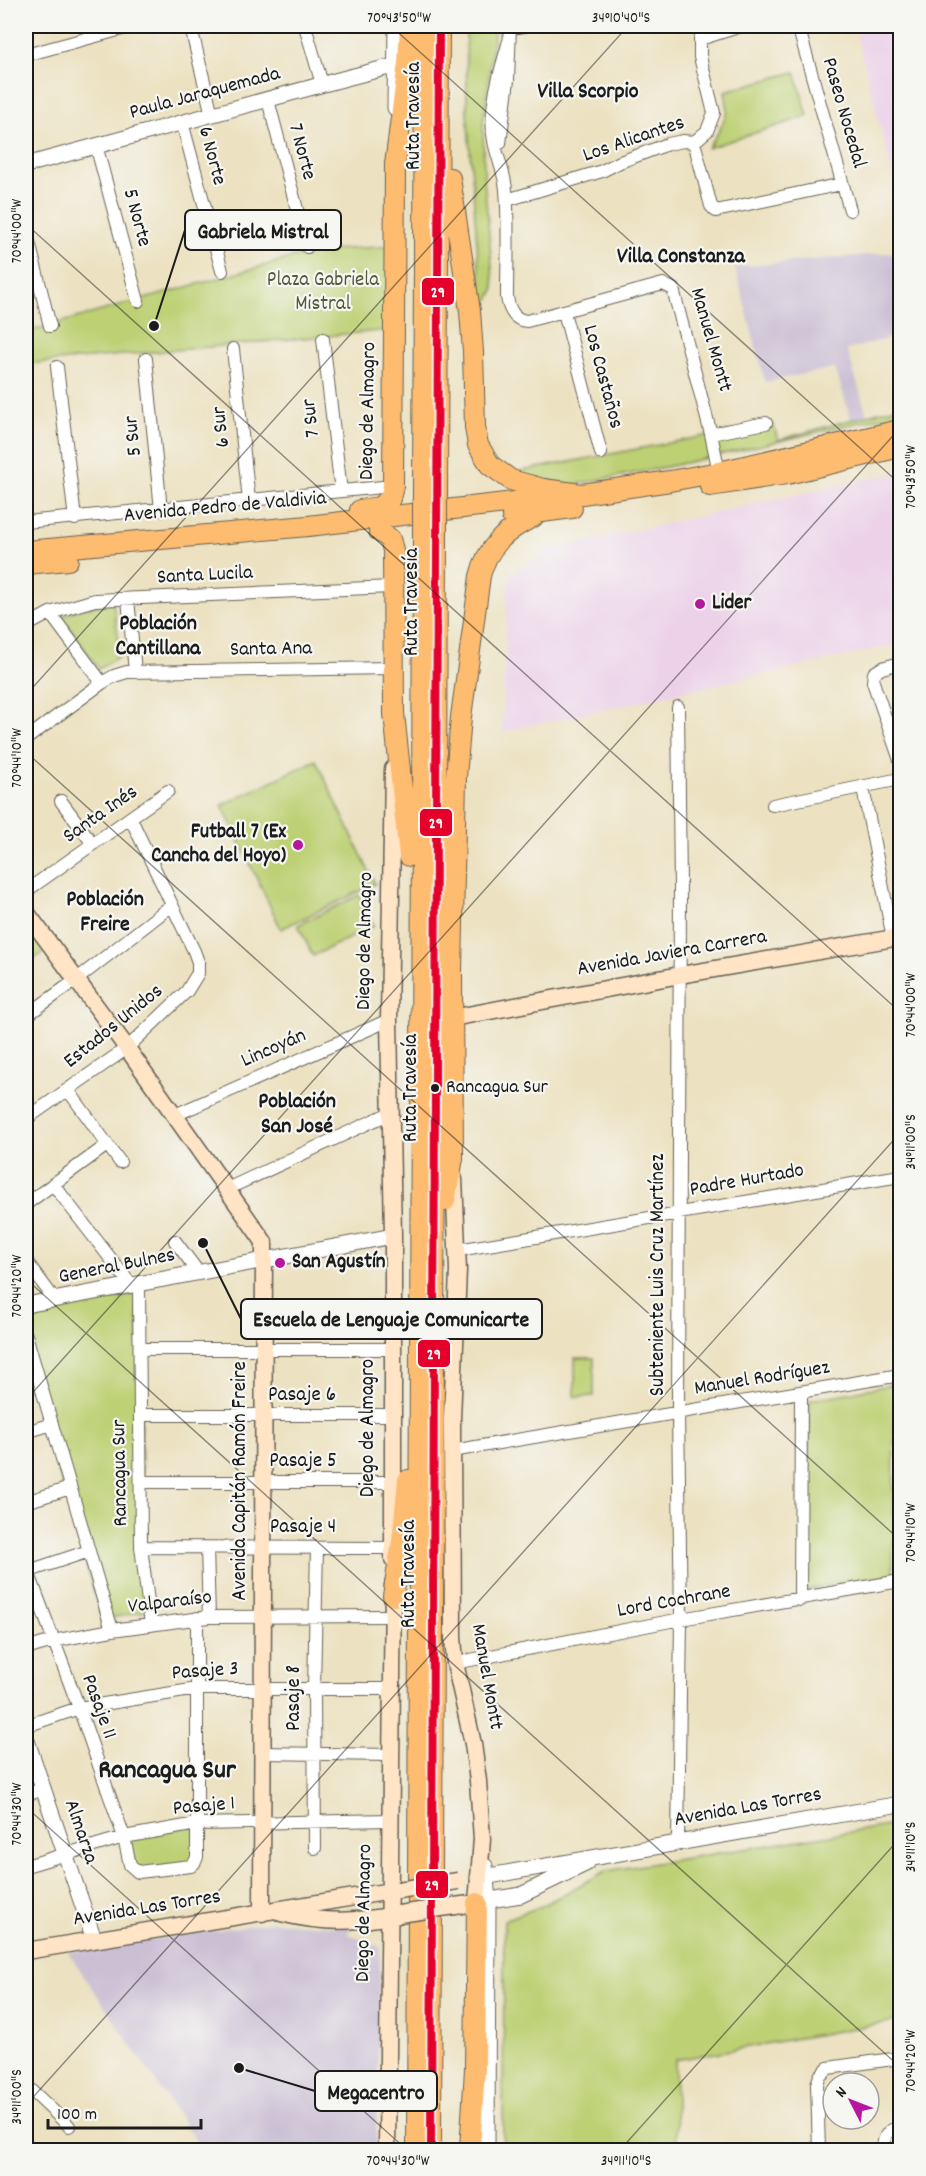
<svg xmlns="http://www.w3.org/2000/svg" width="926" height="2176" font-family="Dekko,sans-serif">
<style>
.built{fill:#ecd1e9}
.industrial{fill:#cbbfd4}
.green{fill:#bdd073;stroke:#6c7648;stroke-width:1.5}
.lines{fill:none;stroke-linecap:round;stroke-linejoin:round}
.stream{stroke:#57c5cd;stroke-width:3}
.minor-casing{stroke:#656155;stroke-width:14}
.tertiary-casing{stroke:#656155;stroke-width:17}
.secondary-casing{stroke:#656155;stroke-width:19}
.primary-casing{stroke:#656155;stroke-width:22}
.trunk-casing{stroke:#656155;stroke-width:22}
.minor{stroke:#fff;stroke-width:12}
.tertiary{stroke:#fff;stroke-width:15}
.secondary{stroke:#ffe4c6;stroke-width:16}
.primary{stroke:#febc70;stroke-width:20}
.trunk{stroke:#febc70;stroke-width:20}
.secondary-bridge-casing{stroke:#656155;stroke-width:19;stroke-linecap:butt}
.trunk-bridge-casing{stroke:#656155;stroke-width:22;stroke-linecap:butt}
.secondary-bridge{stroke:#ffe4c6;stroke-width:16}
.trunk-bridge{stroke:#febc70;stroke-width:20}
.bus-1-casing{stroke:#f6f6f2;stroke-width:12}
.bus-1{stroke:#e4002b;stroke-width:8}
.ticks{fill:none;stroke:#1c1c1c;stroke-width:1.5;stroke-opacity:0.45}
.poi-dot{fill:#b5179e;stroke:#f6f6f2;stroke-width:2}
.bus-dot{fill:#1c1c1c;stroke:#f6f6f2;stroke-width:2}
.labels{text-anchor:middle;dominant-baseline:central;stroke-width:4.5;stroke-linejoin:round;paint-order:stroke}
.bus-label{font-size:20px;fill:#1c1c1c;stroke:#f6f6f2;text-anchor:start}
.street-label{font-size:21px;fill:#1c1c1c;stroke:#f6f6f2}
.park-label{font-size:21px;fill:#545b3a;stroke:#f6f6f2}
.poi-label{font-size:21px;font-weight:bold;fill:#1c1c1c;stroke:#f6f6f2;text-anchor:start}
.neighbourhood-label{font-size:22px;font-weight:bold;fill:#1c1c1c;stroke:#f6f6f2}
.district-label{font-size:27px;font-weight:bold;fill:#1c1c1c;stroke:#f6f6f2}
.leader{fill:none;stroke:#1c1c1c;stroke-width:2}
.callout-dot{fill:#1c1c1c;stroke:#f6f6f2;stroke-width:2}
.callout{fill:#f6f6f2;stroke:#1c1c1c;stroke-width:2}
.callout-label{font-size:22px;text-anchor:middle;font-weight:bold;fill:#1c1c1c}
.line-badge{stroke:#f6f6f2;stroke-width:2}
.badge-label{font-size:16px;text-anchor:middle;font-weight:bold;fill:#fff}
.neatline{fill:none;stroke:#1c1c1c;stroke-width:2}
.ticks-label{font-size:15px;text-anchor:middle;fill:#1c1c1c}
</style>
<rect width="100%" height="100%" fill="#f6f6f2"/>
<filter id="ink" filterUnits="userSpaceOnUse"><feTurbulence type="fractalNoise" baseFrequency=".0167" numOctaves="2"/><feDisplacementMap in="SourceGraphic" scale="12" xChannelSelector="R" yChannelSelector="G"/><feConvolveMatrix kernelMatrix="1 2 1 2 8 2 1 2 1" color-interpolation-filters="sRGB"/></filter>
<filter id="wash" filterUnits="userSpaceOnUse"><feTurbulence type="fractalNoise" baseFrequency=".008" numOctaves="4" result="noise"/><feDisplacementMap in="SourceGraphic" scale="24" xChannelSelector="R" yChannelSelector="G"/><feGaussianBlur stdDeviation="1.35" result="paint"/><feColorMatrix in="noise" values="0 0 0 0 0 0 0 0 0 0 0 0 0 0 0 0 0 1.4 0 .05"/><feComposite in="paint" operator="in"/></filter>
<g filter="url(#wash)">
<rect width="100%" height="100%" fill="#ece1c0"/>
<path class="built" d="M854,26H900V203Z
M900,472V644L502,732L508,576L548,550Z"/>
<path class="industrial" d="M900,252V335L847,350L867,415L851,419L835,368L765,382L735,267Z
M272,1922L351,1927L348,1934L380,1947L376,2150H202L68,1952Z"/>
<path class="green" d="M466,26H495L483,124L484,178L494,290L485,306L480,283L467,111Z
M795,72L808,116L708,148L719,131L728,111L725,91Z
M391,246L390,330L26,364V332L316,251Z
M900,406V413L676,465L572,485L511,473L773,423L778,440Z
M113,602L121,655L99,669L62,616L77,610Z
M316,760L375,884L281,929L222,805Z
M359,895L374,926L313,956L298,925Z
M26,921L46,950L26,965Z
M137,1294L146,1611L102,1620L27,1363L26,1353V1315Z
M575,1358H594V1396L575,1397Z
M894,1384L893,1574L805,1590L810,1400Z
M197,1824L195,1862L138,1872L124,1837Z
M900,1824V2020L675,2060L677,2150H503L504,1920L542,1906L606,1871Z"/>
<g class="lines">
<path class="stream" d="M26,2127L45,2150"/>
</g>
</g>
<g filter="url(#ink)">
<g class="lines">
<defs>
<path id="minor" d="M192,26L193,36L212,115
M305,26L322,84
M798,26L850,210
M510,28L525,26
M509,41C500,72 488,109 494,141C497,158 505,173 506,190C509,226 507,262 507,297C509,310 514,320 527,321L663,284L673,289L711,434L719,472
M26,55L133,26
M268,100L307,247
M182,122L222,271
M694,142L711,206L716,211L842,184
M500,143L508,80L510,26
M96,145L138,301
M507,200L602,171L620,162L668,144L683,141L694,142L707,131L714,113L700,57V39L741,26
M26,230L50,326
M564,312L601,453
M323,339L341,491
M233,349L249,501
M146,359L161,510
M57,367L75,519
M711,434L766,423
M26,522L393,486
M128,599L135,671
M50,613L102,683
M26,626L50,613L95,600L392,587
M900,663L882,668L874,673L873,682L900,760
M26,739L102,683L114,676L127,672L393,668
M863,788L893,938
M61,801L93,844
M773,805L900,779
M26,891L168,791
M26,1016L76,980L172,905
M68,1090L120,1162
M175,1115L389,1020
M26,1119L127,1048L187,991L198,973V962L194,951L131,819
M53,1184L131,1285
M227,1189L390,1113
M26,1204L107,1145
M175,1241L199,1273
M458,1250L900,1176
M26,1261L55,1300
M139,1284L141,1547L151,1625
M26,1335L112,1630
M140,1349H393
M140,1415H393
M26,1432L52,1424
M452,1451L900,1375
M141,1482H393
M26,1502L70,1488
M141,1547L393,1548
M207,1548L209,1617
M26,1566L79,1708L124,1837L130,1865L138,1872L191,1866L195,1862L197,1857V1618
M26,1572L89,1551
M800,1600L801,1394
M26,1649L53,1641L112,1630L209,1617L392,1616
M455,1663L681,1619L900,1581
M26,1726L79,1708L197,1689H392
M261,1753L391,1755
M26,1795L43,1789
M678,1843L681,1619L678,1412L680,886L678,707
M315,1848L314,1689L317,1548
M26,1866L124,1837L197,1824L390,1820
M26,2085L69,2126
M819,2150L817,2084L820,2076L828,2068L900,2058
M883,2150C883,2138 886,2129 900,2128"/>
<path id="tertiary" d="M395,108L396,26
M26,165L346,78L385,68L395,67
M26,1305L393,1236
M26,1738L94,1939
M485,1866L488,1901L487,2150
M478,1878L900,1804
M478,1902L521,1895L587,1863"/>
<path id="secondary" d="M393,769L389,1020L393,1236V1559
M26,912L127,1048L264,1242L262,1913
M452,1018L680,975L900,937
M454,1179L458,1270L452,1419L453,1637L455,1663L473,1744L478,1781L482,1839L477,1903L455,1906
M281,1913C325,1924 355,1922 398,1915
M26,1951L397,1890
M387,2150L393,1584"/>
<path id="primary" d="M710,486L787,474L900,447
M360,510L379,507L390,499L393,486L395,165
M512,516L572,508
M379,531L390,539L393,550L394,713
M26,551L308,526L582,494L670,481L719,472L900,430
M26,564L68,560
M453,1158L452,972L456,777L461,717L480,576C487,547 506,530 533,517"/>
<path id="trunk" d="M395,165L408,63L410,26
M450,178L470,311L473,352L475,427L478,445L490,465L511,480L543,489L582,494
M423,492L425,26
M437,493L439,26
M394,713L409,856
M447,877L453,919
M445,1201L453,1158
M393,1596L402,1542L408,1480
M417,2150L423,546
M431,2150L437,544
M470,2150L475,2069L477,1903"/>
</defs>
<use href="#minor" class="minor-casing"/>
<use href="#tertiary" class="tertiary-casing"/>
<use href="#secondary" class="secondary-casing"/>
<use href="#primary" class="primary-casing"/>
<use href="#trunk" class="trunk-casing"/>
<use href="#minor" class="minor"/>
<use href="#tertiary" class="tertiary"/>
<use href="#secondary" class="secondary"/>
<use href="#primary" class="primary"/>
<use href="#trunk" class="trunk"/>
<defs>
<path id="secondary-bridge" d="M398,1890L458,1881
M399,1914L455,1906"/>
<path id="trunk-bridge" d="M423,492V546
M437,493V544"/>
</defs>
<use href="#secondary-bridge" class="secondary-bridge-casing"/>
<use href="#trunk-bridge" class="trunk-bridge-casing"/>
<use href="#secondary-bridge" class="secondary-bridge"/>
<use href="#trunk-bridge" class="trunk-bridge"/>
<defs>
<path id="bus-1" d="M431,2150L439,26"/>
</defs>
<use href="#bus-1" class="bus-1-casing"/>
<use href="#bus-1" class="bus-1"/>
</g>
</g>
<path class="ticks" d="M391,26L900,484M26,224L900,1012M26,695L628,26M26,752L900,1540M26,1279L900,2067M26,1400L900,428M26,1807L407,2150M26,2105L900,1133M620,2150L900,1838"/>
<g class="poi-dot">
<circle cx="700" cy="604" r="6"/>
<circle cx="298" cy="845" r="6"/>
<circle cx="280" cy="1263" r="6"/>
</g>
<circle class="bus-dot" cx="435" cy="1088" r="5"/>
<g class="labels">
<g class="bus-label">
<text x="446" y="1088">Rancagua Sur</text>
</g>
<g class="street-label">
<text transform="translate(205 94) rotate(-15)">Paula Jaraquemada</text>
<text transform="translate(843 113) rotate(74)">Paseo Nocedal</text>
<text transform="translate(415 116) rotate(-90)">Ruta Travesía</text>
<text transform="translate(634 140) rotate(-19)">Los Alicantes</text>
<text transform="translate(301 152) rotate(75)">7 Norte</text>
<text transform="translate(211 156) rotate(75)">6 Norte</text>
<text transform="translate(136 218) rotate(75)">5 Norte</text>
<text transform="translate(710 340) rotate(74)">Manuel Montt</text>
<text transform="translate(602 377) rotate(75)">Los Castaños</text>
<text transform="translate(369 411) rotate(-89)">Diego de Almagro</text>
<text transform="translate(312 418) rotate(-97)">7 Sur</text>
<text transform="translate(222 427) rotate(-96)">6 Sur</text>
<text transform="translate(134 436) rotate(-96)">5 Sur</text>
<text transform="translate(225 508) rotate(-5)">Avenida Pedro de Valdivia</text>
<text transform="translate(205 576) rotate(-3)">Santa Lucila</text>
<text transform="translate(413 602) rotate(-90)">Ruta Travesía</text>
<text transform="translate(271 650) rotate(-1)">Santa Ana</text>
<text transform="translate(101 815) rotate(-35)">Santa Inés</text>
<text transform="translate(366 941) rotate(-89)">Diego de Almagro</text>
<text transform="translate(672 954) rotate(-10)">Avenida Javiera Carrera</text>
<text transform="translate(114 1027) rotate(-39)">Estados Unidos</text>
<text transform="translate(274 1049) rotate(-24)">Lincoyán</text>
<text transform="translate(412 1088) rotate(-90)">Ruta Travesía</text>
<text transform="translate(747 1181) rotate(-10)">Padre Hurtado</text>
<text transform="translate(117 1267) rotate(-11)">General Bulnes</text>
<text transform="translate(659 1275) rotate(-90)">Subteniente Luis Cruz Martínez</text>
<text transform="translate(762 1379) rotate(-9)">Manuel Rodríguez</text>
<text x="302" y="1396">Pasaje 6</text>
<text transform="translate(369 1428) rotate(-90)">Diego de Almagro</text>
<text x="303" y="1462">Pasaje 5</text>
<text transform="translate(121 1473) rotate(-91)">Rancagua Sur</text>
<text transform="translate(241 1481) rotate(-90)">Avenida Capitán Ramón Freire</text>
<text x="303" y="1528">Pasaje 4</text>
<text transform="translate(410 1574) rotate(-90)">Ruta Travesía</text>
<text transform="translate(674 1602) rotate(-10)">Lord Cochrane</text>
<text transform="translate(170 1603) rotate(-7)">Valparaíso</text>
<text transform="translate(205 1672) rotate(-4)">Pasaje 3</text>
<text transform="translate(486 1677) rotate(80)">Manuel Montt</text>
<text transform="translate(295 1698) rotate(-90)">Pasaje 8</text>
<text transform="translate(98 1707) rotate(70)">Pasaje 11</text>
<text transform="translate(204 1807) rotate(-5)">Pasaje 1</text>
<text transform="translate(748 1808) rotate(-10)">Avenida Las Torres</text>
<text transform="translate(80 1832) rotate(71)">Almarza</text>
<text transform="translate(147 1909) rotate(-9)">Avenida Las Torres</text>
<text transform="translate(365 1913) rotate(-89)">Diego de Almagro</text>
</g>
<g class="park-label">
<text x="323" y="281">Plaza Gabriela<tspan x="323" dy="24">Mistral</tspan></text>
</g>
<g class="poi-label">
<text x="712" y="604">Lider</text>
<text x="286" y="833" text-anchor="end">Futball 7 (Ex<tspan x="286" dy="24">Cancha del Hoyo)</tspan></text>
<text x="292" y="1263">San Agustín</text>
</g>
<g class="neighbourhood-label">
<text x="588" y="92">Villa Scorpio</text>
<text x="681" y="257">Villa Constanza</text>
<text x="158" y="624">Población<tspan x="158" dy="25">Cantillana</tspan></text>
<text x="105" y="900">Población<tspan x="105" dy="25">Freire</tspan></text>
<text x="297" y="1102">Población<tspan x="297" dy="25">San José</tspan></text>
</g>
<g class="district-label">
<text x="167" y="1771">Rancagua Sur</text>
</g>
</g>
<path class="leader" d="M154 326L185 230M203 1243L241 1319M239 2068L315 2091"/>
<g class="callout-dot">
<circle cx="154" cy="326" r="6"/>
<circle cx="203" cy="1243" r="6"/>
<circle cx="239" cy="2068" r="6"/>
</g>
<g class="callout">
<rect x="185" y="210" width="156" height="40" rx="6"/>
<rect x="241" y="1299" width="301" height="40" rx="6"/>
<rect x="315" y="2071" width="122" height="40" rx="6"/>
</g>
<g class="callout-label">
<text x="263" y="238">Gabriela Mistral</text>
<text x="391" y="1326">Escuela de Lenguaje Comunicarte</text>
<text x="376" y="2099">Megacentro</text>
</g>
<g class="line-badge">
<rect x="421" y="277" width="34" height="29" rx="6" fill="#e4002b"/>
<rect x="419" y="808" width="34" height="29" rx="6" fill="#e4002b"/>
<rect x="417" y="1339" width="34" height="29" rx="6" fill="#e4002b"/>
<rect x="415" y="1870" width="34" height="29" rx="6" fill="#e4002b"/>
</g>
<g class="badge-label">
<text x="438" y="297">29</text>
<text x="436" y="828">29</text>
<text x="434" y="1359">29</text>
<text x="432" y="1890">29</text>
</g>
<rect width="926" height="2176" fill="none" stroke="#f6f6f2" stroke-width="66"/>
<g transform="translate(851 2101) rotate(312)"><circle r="28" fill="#f6f6f2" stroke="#9f9f9c" stroke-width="1.5"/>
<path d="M0-4.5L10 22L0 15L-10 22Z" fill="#b5179e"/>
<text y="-9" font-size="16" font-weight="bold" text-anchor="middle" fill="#1c1c1c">N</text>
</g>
<path d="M48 2119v9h153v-9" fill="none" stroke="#1c1c1c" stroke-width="3"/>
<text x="57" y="2119" font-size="18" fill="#1c1c1c" stroke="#f6f6f2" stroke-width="4.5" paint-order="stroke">100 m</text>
<rect x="33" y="33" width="860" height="2110" class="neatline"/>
<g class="ticks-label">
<text x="399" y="22">70°43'50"W</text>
<text x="621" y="22">34°10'40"S</text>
<text transform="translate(16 231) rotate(-90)" y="5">70°44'00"W</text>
<text transform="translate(910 477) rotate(-90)" y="5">70°43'50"W</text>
<text transform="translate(16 758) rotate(-90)" y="5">70°44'10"W</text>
<text transform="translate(910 1005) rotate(-90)" y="5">70°44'00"W</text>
<text transform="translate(910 1142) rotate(-90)" y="5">34°11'00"S</text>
<text transform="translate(16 1286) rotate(-90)" y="5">70°44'20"W</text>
<text transform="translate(910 1533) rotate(-90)" y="5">70°44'10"W</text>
<text transform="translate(16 1814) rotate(-90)" y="5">70°44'30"W</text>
<text transform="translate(910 1847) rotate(-90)" y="5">34°11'10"S</text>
<text transform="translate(910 2061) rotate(-90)" y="5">70°44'20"W</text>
<text transform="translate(16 2097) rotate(-90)" y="5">34°11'00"S</text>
<text x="398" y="2165">70°44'30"W</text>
<text x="626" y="2165">34°11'10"S</text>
</g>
</svg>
